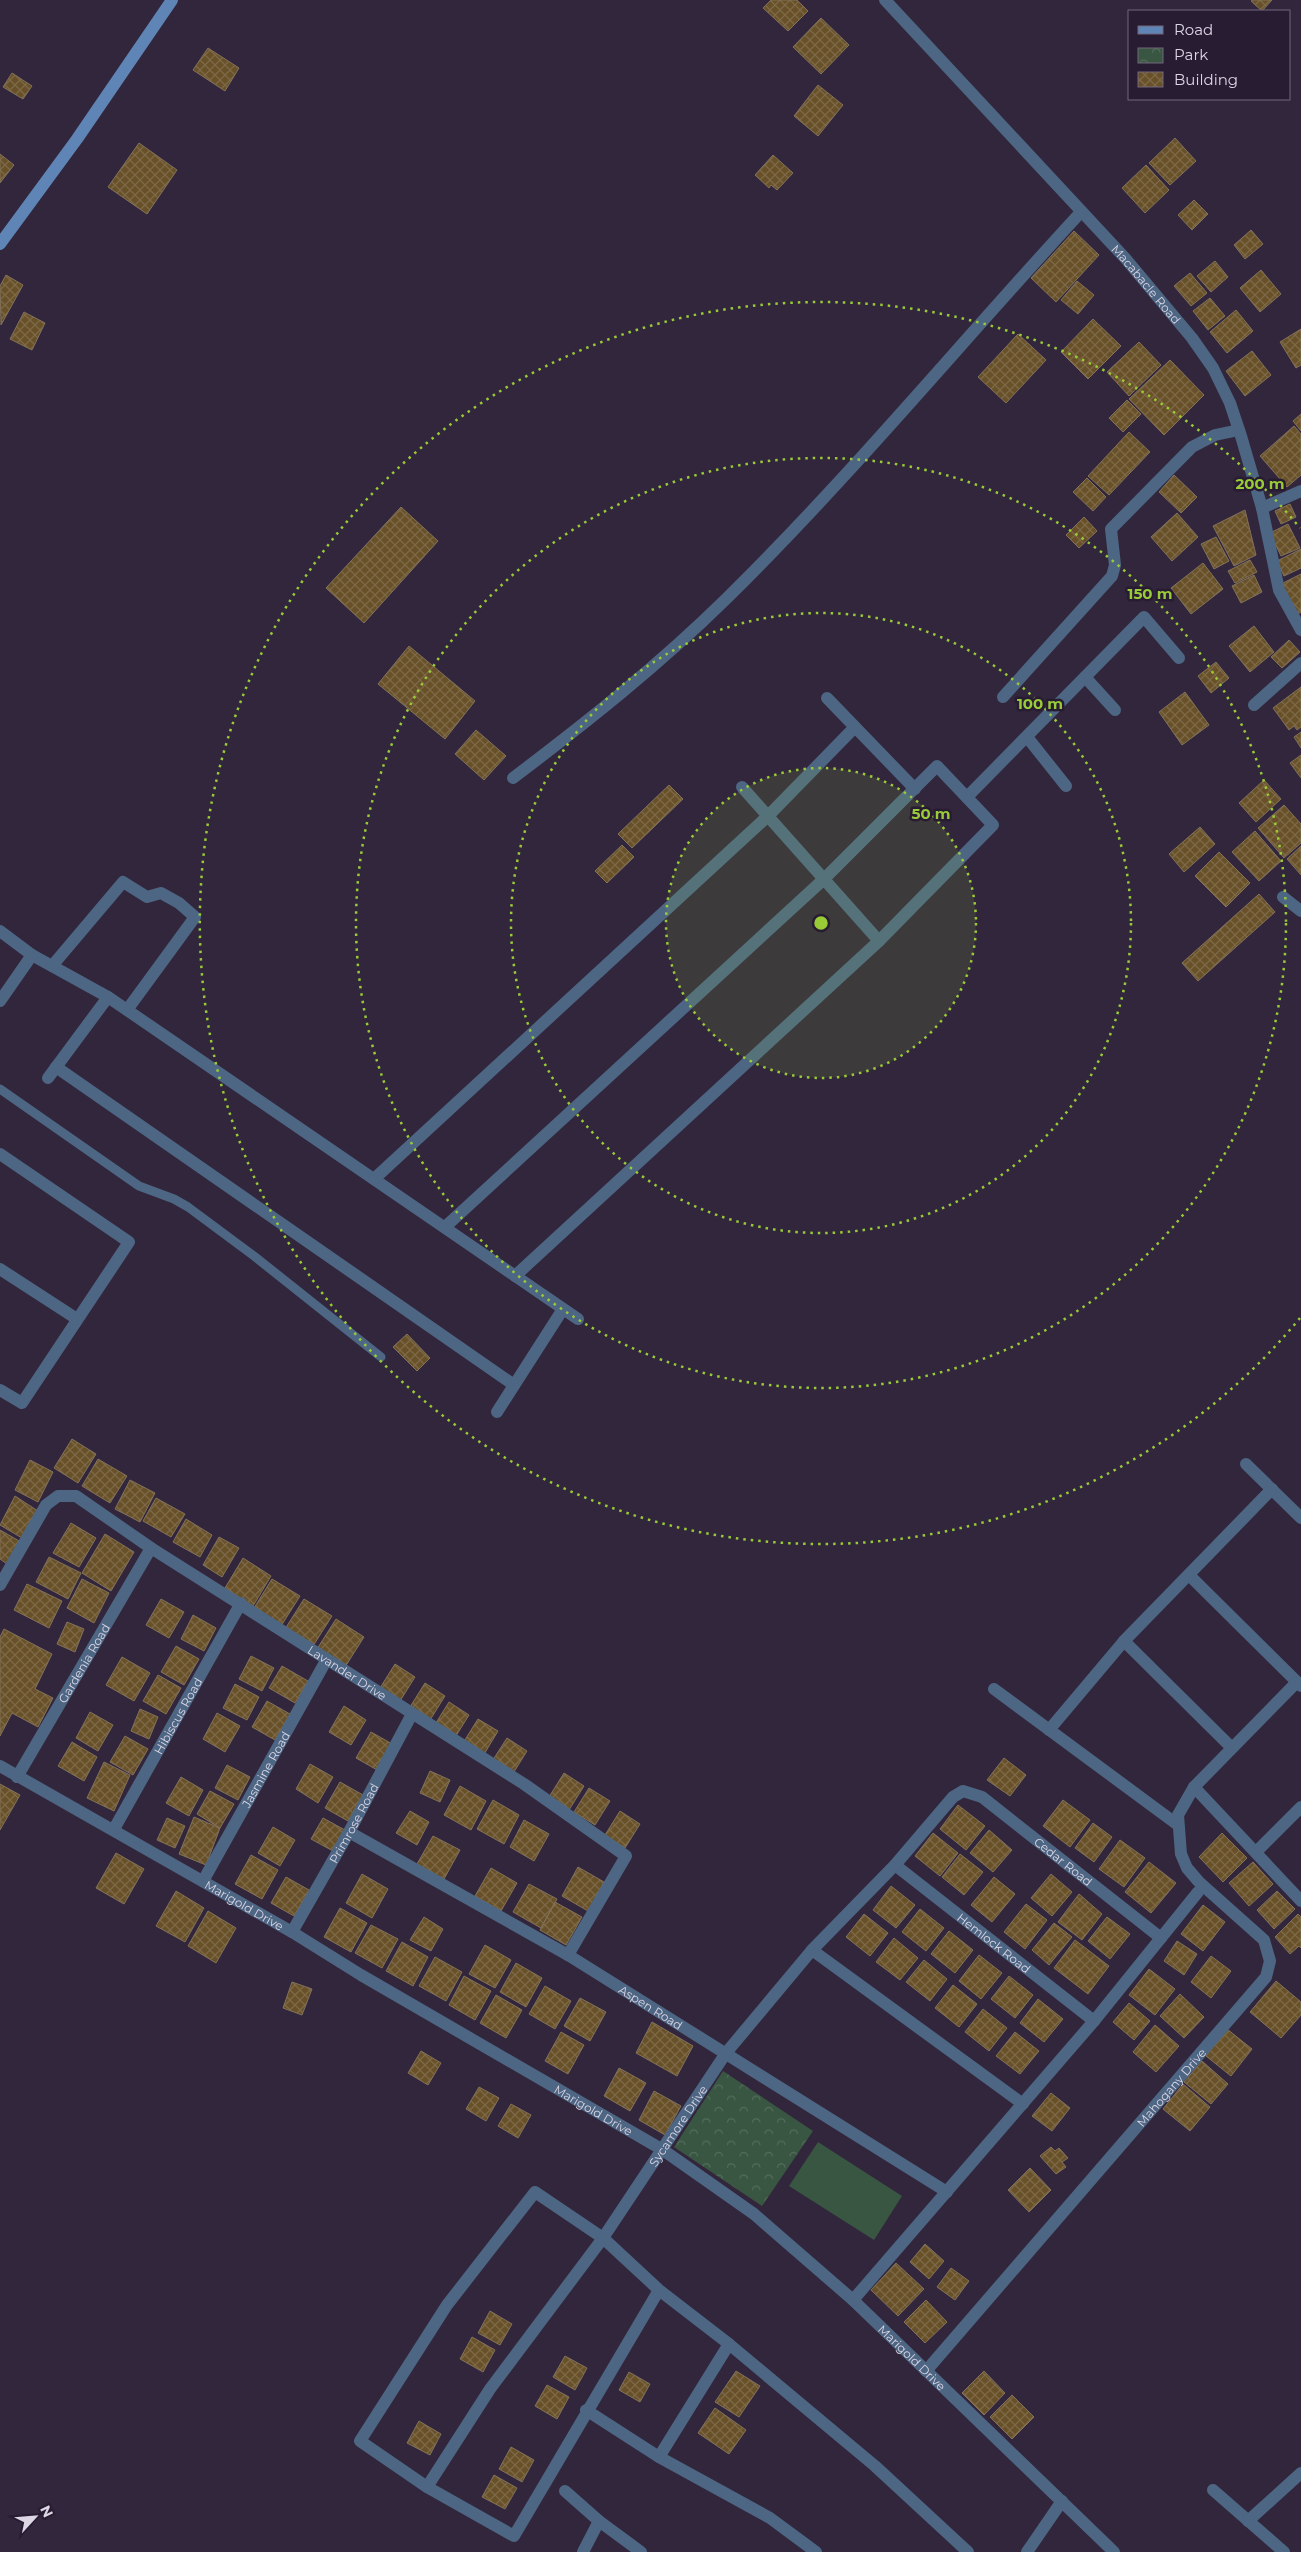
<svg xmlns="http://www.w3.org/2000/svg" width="1301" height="2552" font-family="Montserrat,sans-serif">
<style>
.green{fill:#385641}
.park{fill:url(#park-crowns)}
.building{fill:url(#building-cross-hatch);stroke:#827259}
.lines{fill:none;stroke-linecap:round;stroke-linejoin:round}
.lane{stroke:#4d6683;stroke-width:9}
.street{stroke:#4d6683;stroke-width:12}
.secondary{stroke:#5e85b5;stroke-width:12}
.ring{fill:none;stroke:#98cb36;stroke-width:2.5;stroke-dasharray:2.5 5}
.labels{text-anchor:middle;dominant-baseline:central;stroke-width:5;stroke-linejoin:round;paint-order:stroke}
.street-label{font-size:12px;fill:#ddd6e5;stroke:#281c32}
.centre{fill:#98cb36;stroke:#281c32;stroke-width:2.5}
.ring-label{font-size:15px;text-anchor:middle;font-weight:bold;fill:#98cb36;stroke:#281c32;stroke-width:5;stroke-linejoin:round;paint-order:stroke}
</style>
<defs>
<pattern id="park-crowns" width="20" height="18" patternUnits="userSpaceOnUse" patternTransform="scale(1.25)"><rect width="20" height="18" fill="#385641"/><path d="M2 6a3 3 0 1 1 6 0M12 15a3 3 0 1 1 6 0" fill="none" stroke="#546e5c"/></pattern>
<pattern id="building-cross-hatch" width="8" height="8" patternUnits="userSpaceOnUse" patternTransform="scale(1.25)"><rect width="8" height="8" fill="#685128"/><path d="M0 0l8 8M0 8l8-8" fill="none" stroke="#7d6947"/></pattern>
</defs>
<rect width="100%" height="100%" fill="#32263c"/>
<path class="green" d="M818,2142L902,2196L874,2240L789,2186Z"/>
<path class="park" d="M723,2071L813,2131L762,2206L674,2147Z"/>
<path class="building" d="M771,0H797L808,11L788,31L763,8Z
M1253,0H1272L1262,11L1251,1Z
M821,18L849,45L821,74L793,47Z
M208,48L239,68L225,91L193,70Z
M12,73L32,86L23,99L3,87Z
M818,85L843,105L818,136L794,116Z
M1175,138L1196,161L1170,185L1149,163Z
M139,143L177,170L147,214L108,187Z
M0,154L14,165L0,183Z
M773,155L793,173L777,190L771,185L769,188L755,175Z
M1146,165L1169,190L1145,213L1122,188Z
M1194,200L1208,214L1192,230L1178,215Z
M1251,230L1263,244L1245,259L1234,245Z
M1074,231L1099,255L1056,302L1031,278Z
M1215,261L1228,277L1211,292L1197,276Z
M1261,270L1281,294L1260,312L1240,288Z
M1190,273L1207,293L1191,306L1174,286Z
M6,275L23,285L1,325L0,286Z
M1077,281L1094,295L1078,314L1061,300Z
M1210,298L1225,316L1208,330L1193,311Z
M1236,310L1253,331L1227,353L1210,332Z
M24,312L45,323L32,350L10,339Z
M1093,319L1121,346L1088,379L1061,352Z
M1301,329V365L1296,368L1280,342Z
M1018,334L1046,360L1006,403L978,377Z
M1139,342L1161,365L1129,396L1107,372Z
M1252,351L1271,375L1245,396L1226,371Z
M1170,360L1204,395L1164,435L1129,399Z
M1127,400L1141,414L1123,432L1109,418Z
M1301,414V431L1293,421Z
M1294,426L1301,434V475L1287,487L1260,456Z
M1129,432L1150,452L1109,495L1088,476Z
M1174,475L1197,497L1181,513L1159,492Z
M1087,478L1106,497L1093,511L1073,492Z
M1290,504L1296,517L1281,524L1275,511Z
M401,507L438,541L364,623L326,588Z
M1245,510L1256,555L1234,566L1213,526Z
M1177,513L1198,537L1172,561L1151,537Z
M1084,517L1097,531L1079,548L1066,535Z
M1288,524L1300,548L1281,556L1270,533Z
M1216,537L1229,561L1214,569L1201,544Z
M1301,549V568L1284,576L1277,561Z
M1250,560L1257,572L1235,583L1228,571Z
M1203,563L1223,589L1191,614L1171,588Z
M1301,574V612L1296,615L1281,584Z
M1254,575L1262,592L1241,603L1232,586Z
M1254,626L1274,652L1250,672L1229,646Z
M1289,640L1300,652L1282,668L1271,657Z
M409,646L475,701L445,739L378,684Z
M1216,662L1229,678L1211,693L1198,676Z
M1301,687V727L1297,730L1294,726L1289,730L1273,708Z
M1185,692L1209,725L1182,745L1159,712Z
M476,730L506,756L484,780L455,754Z
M1301,732V748L1294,737Z
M1301,755V778L1290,763Z
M1264,780L1281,799L1256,822L1239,803Z
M669,785L683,799L632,848L618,834Z
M1284,805L1301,824V843L1284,858L1258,828Z
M1200,827L1215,844L1184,872L1169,854Z
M1255,831L1281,861L1259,881L1232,852Z
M622,845L634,857L607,883L595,871Z
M1301,846V875L1287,859Z
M1219,852L1250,883L1226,907L1195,876Z
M1259,894L1275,912L1198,981L1182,963Z
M407,1334L430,1358L417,1371L393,1347Z
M72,1439L96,1454L78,1483L54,1468Z
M98,1459L127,1476L110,1503L82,1486Z
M30,1460L53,1472L38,1502L15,1490Z
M130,1480L155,1493L140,1522L115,1509Z
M15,1496L38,1511L22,1538L0,1525Z
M156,1498L185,1514L171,1537L143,1521Z
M186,1519L212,1535L200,1557L173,1542Z
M71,1523L96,1538L79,1567L53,1553Z
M0,1530L21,1542L7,1564L0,1559Z
M105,1534L134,1552L111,1591L82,1573Z
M219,1537L239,1548L222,1577L203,1565Z
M49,1557L81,1573L68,1599L36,1582Z
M243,1558L271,1576L253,1606L225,1588Z
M82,1579L109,1593L94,1623L67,1608Z
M272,1579L300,1596L281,1626L254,1608Z
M27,1584L62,1601L49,1628L14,1610Z
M161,1599L184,1612L169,1638L146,1625Z
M304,1599L332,1616L313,1646L285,1629Z
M193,1615L216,1628L204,1651L181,1639Z
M336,1619L364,1637L345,1667L317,1649Z
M67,1622L84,1629L75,1652L57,1644Z
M4,1629L52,1654L35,1689L53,1698L38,1727L12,1713L0,1736V1637Z
M176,1646L199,1659L184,1685L161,1672Z
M251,1656L274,1668L262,1691L239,1679Z
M122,1657L150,1673L134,1701L106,1685Z
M395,1664L415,1677L400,1701L380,1688Z
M282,1666L308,1681L295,1703L269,1688Z
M158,1675L181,1688L166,1714L143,1701Z
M425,1683L445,1696L430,1720L410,1707Z
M235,1684L259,1697L247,1720L223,1708Z
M267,1701L290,1714L275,1740L252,1727Z
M449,1702L469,1715L454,1739L434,1726Z
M344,1706L366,1720L351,1745L329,1732Z
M140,1709L158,1717L149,1739L131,1731Z
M90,1712L113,1725L98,1751L76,1738Z
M217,1713L240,1726L225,1752L203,1739Z
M478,1719L498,1731L483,1756L463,1743Z
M371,1732L394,1745L379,1771L356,1758Z
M125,1736L148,1749L133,1775L110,1762Z
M507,1738L527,1751L512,1775L491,1763Z
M72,1742L97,1757L84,1781L58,1766Z
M1004,1758L1026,1775L1010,1796L987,1780Z
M104,1762L130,1775L114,1811L87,1798Z
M310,1764L333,1777L318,1803L296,1789Z
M227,1765L250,1777L238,1800L215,1788Z
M430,1771L450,1780L440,1802L420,1793Z
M564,1773L584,1786L569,1810L549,1797Z
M181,1777L203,1790L189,1816L166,1803Z
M340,1782L363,1795L348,1821L325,1808Z
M0,1784L20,1795L0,1830Z
M460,1786L486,1801L471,1830L444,1815Z
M589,1788L610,1801L595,1825L574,1812Z
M210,1791L234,1804L220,1828L197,1814Z
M493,1800L519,1815L504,1844L477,1829Z
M1063,1800L1090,1820L1070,1847L1043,1826Z
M958,1805L985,1826L966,1850L940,1829Z
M410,1811L429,1822L417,1845L396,1833Z
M620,1811L640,1824L625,1848L605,1835Z
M194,1817L220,1828L206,1865L179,1854Z
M167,1818L185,1826L175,1848L157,1840Z
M323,1818L345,1830L333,1851L311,1839Z
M524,1820L549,1834L534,1861L510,1847Z
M1093,1823L1112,1837L1094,1862L1075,1848Z
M273,1827L295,1840L280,1866L258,1853Z
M989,1830L1012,1850L993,1872L970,1853Z
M933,1833L958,1853L940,1876L915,1856Z
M1222,1833L1247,1858L1223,1882L1199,1857Z
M433,1836L460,1850L444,1879L417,1864Z
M1120,1840L1145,1858L1124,1887L1099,1869Z
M116,1853L144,1869L124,1904L96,1888Z
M960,1854L983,1872L964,1895L942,1877Z
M251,1855L278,1870L262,1899L235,1884Z
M1149,1862L1176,1883L1151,1913L1125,1892Z
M1253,1862L1273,1884L1249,1906L1229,1883Z
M578,1867L604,1882L588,1911L562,1896Z
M491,1868L517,1883L501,1911L475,1896Z
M362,1874L388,1889L372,1918L346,1903Z
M1051,1874L1072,1892L1052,1916L1031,1898Z
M286,1877L309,1890L294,1916L271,1903Z
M994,1877L1015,1894L992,1922L971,1905Z
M529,1884L557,1899L541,1928L513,1912Z
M891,1886L915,1905L896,1928L873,1910Z
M176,1891L204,1908L185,1942L156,1926Z
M1277,1891L1295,1909L1274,1929L1257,1910Z
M1079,1894L1102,1914L1082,1940L1058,1922Z
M555,1902L582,1917L566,1945L540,1930Z
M1026,1904L1047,1920L1025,1949L1004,1932Z
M1203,1905L1225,1922L1203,1951L1181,1934Z
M340,1908L367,1923L351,1952L324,1937Z
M920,1909L944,1928L926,1951L902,1932Z
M208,1911L236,1928L216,1963L188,1946Z
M864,1914L888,1933L870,1956L846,1937Z
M1298,1914L1301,1917V1948L1299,1946L1290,1954L1275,1937Z
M424,1917L443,1929L431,1951L410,1940Z
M1107,1917L1130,1934L1110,1959L1088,1941Z
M1054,1923L1072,1937L1049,1965L1032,1950Z
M371,1925L398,1939L382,1968L355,1953Z
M949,1931L973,1950L955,1973L931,1954Z
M894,1938L918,1958L900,1980L876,1962Z
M1075,1940L1109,1966L1088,1994L1054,1968Z
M1177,1941L1197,1954L1184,1975L1164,1961Z
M402,1942L428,1957L413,1986L386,1971Z
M485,1945L511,1960L495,1988L469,1974Z
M979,1955L1002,1973L981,1999L959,1981Z
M1211,1956L1231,1971L1211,1998L1191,1982Z
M435,1957L462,1972L446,2001L419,1986Z
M924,1960L947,1979L930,2001L906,1982Z
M516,1963L542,1978L526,2007L500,1992Z
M1149,1969L1175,1989L1155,2015L1129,1995Z
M464,1976L491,1991L475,2020L449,2005Z
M1009,1976L1033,1995L1015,2018L991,1999Z
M1276,1981L1301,2002V2015L1281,2038L1250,2012Z
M292,1982L312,1989L302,2015L283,2008Z
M953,1985L977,2004L959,2027L935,2008Z
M545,1986L571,2001L555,2029L529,2014Z
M1180,1994L1204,2017L1184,2038L1160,2016Z
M496,1995L522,2010L506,2038L480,2023Z
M580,1998L606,2012L590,2041L564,2026Z
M1038,1999L1063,2019L1044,2042L1020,2023Z
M1129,2003L1150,2021L1134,2040L1113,2022Z
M983,2009L1007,2028L989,2051L965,2032Z
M652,2022L693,2046L677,2076L636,2053Z
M1155,2025L1179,2046L1156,2072L1133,2052Z
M1227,2029L1252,2049L1231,2076L1206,2056Z
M561,2032L584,2045L568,2074L545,2061Z
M1015,2032L1039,2051L1020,2074L996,2056Z
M421,2051L441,2063L428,2085L408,2073Z
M1202,2061L1228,2084L1211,2104L1184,2082Z
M619,2068L646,2083L630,2111L604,2096Z
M1183,2084L1210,2107L1190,2131L1163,2109Z
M479,2087L499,2098L486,2121L466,2109Z
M654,2091L681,2106L665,2135L639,2120Z
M1051,2093L1070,2108L1052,2131L1032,2116Z
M511,2104L531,2115L518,2138L498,2126Z
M1051,2147L1055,2151L1059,2148L1068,2158L1062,2162L1066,2167L1056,2174L1040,2156Z
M1030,2168L1051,2190L1029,2212L1008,2190Z
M925,2244L944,2261L929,2279L910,2262Z
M896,2263L924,2289L898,2316L871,2290Z
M951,2268L969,2281L955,2300L937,2287Z
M926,2300L947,2322L925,2343L904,2322Z
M490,2311L512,2324L500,2345L478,2333Z
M472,2337L495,2350L483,2372L460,2359Z
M565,2356L587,2368L575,2390L553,2377Z
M736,2371L760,2386L739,2417L715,2402Z
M984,2371L1005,2393L984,2415L962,2393Z
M629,2372L650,2384L640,2402L619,2390Z
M547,2385L569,2397L557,2419L535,2406Z
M1012,2395L1034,2417L1012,2439L990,2417Z
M715,2408L746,2430L729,2454L698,2433Z
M419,2421L441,2434L430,2455L407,2443Z
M511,2447L534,2460L522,2482L499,2469Z
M494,2475L517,2488L505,2509L482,2497Z"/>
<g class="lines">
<path class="lane" d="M0,1089L139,1186L174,1199L188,1207L254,1256L381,1357"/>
<g class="street">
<path id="s1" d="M885,0L1125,258L1192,338L1213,368L1230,403L1241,436L1262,508L1279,590L1301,630"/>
<path d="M1262,508L1301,491"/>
<path d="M1085,677L1115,710"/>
<path d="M1003,697L1112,576L1115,565L1111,529L1192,447L1215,435L1239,430"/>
<path d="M827,698L915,789"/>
<path d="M1254,705L1301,663"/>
<path d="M1027,737L1066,786"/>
<path d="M513,778C587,722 660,664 726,599C851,476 962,341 1081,212"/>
<path d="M742,787L879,941"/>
<path d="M967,797L1144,617L1179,658"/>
<path d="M1283,897L1301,911"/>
<path d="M0,931L32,955L108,997L578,1319"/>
<path d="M52,966L123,882L147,897L161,893L179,903L195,917L127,1010"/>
<path d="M0,1001L32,955"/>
<path d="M56,1067L514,1385"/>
<path d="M48,1078L108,997"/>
<path d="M0,1154L129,1242L22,1403L0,1390"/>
<path d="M374,1179L768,816L855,727"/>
<path d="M445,1227L824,879L937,766L993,825L879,941L515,1276"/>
<path d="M0,1269L77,1319"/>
<path d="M497,1412L563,1309"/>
<path d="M1246,1464L1301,1518"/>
<path d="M1189,1575L1301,1686"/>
<path id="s2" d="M0,1585L46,1505L58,1496H76L151,1548L524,1784L626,1856L568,1955"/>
<path d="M1124,1641L1232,1748"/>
<path d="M994,1689L1178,1825"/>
<path d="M1049,1730L1124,1641L1272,1489"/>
<path id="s3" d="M0,1766L292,1932L361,1975L663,2150L754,2214L853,2300L1114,2552"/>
<path id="s4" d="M17,1777L151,1548"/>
<path d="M1194,1787L1301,1901"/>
<path id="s5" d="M114,1829L241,1603"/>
<path id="s6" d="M349,1832L568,1955L947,2192"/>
<path d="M1256,1852L1301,1807"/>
<path id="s7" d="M895,1865L1094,2021"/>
<path id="s8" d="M203,1881L327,1659"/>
<path id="s9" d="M292,1932L349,1832L412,1714"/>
<path d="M812,1950L1023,2104"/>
<path d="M659,2290L514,2536L427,2487L360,2441L447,2305L535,2192L603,2238L659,2290L729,2344L875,2466L968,2552"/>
<path d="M853,2300L1094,2021L1198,1892"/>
<path id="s10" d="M926,2371L1266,1977L1270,1961L1264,1940L1199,1882L1187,1868L1181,1854L1178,1815L1194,1787L1297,1682"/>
<path d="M586,2410L659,2457L770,2518L816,2552"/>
<path d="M659,2457L729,2344"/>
<path id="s11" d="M427,2487L490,2389L603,2238L726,2053L812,1950L895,1865L953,1797L963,1791L982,1797L1161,1938"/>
<path d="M1213,2490L1284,2552"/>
<path d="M565,2491L599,2521L641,2552"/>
<path d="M1248,2521L1301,2473"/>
<path d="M583,2552L599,2521"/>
<path d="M1027,2552L1062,2501"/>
</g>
<path class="secondary" d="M0,244L77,139L172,0"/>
</g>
<circle cx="821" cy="923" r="155" fill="#98cb36" fill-opacity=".12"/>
<g class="ring">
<circle cx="821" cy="923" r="155"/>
<circle cx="821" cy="923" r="310"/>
<circle cx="821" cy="923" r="465"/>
<path d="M1300 1318A621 621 0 1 1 1300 528"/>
</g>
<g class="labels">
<g class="street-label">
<text stroke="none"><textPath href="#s1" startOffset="386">Macabacle Road</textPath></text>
<text stroke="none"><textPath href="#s4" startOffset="132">Gardenia Road</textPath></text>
<text stroke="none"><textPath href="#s2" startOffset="449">Lavander Drive</textPath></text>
<text stroke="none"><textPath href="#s5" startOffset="130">Hibiscus Road</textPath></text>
<text stroke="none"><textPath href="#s8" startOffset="128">Jasmine Road</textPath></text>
<text stroke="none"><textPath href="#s9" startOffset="125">Primrose Road</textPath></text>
<text stroke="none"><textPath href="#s11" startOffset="1005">Cedar Road</textPath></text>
<text stroke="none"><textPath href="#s3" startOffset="281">Marigold Drive</textPath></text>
<text stroke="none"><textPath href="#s7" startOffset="126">Hemlock Road</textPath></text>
<text stroke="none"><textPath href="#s6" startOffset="349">Aspen Road</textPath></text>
<text stroke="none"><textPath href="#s10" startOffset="375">Mahogany Drive</textPath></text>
<text stroke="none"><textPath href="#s3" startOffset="686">Marigold Drive</textPath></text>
<text stroke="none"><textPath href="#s11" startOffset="440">Sycamore Drive</textPath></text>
<text stroke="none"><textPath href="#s3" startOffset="1091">Marigold Drive</textPath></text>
</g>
</g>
<circle cx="821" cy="923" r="8" class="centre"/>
<g class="ring-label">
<text x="1260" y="489">200 m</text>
<text x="1150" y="599">150 m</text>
<text x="1040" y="709">100 m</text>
<text x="931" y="819">50 m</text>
</g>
<rect x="1128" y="10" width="162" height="90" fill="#281c32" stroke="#70667a"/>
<rect x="1138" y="26" width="25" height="8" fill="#5e85b5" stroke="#70667a"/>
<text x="1174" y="35" font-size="15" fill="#ddd6e5">Road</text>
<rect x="1138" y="48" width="25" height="15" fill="url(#park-crowns)" stroke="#70667a"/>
<text x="1174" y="60" font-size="15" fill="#ddd6e5">Park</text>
<rect x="1138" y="72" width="25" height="15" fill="url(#building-cross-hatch)" stroke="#70667a"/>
<text x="1174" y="85" font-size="15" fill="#ddd6e5">Building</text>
<g transform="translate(35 2517) rotate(64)" stroke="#281c32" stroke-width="4" paint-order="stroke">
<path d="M0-4L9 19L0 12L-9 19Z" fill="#ddd6e5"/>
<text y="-8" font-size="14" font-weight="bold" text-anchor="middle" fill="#ddd6e5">N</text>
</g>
</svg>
